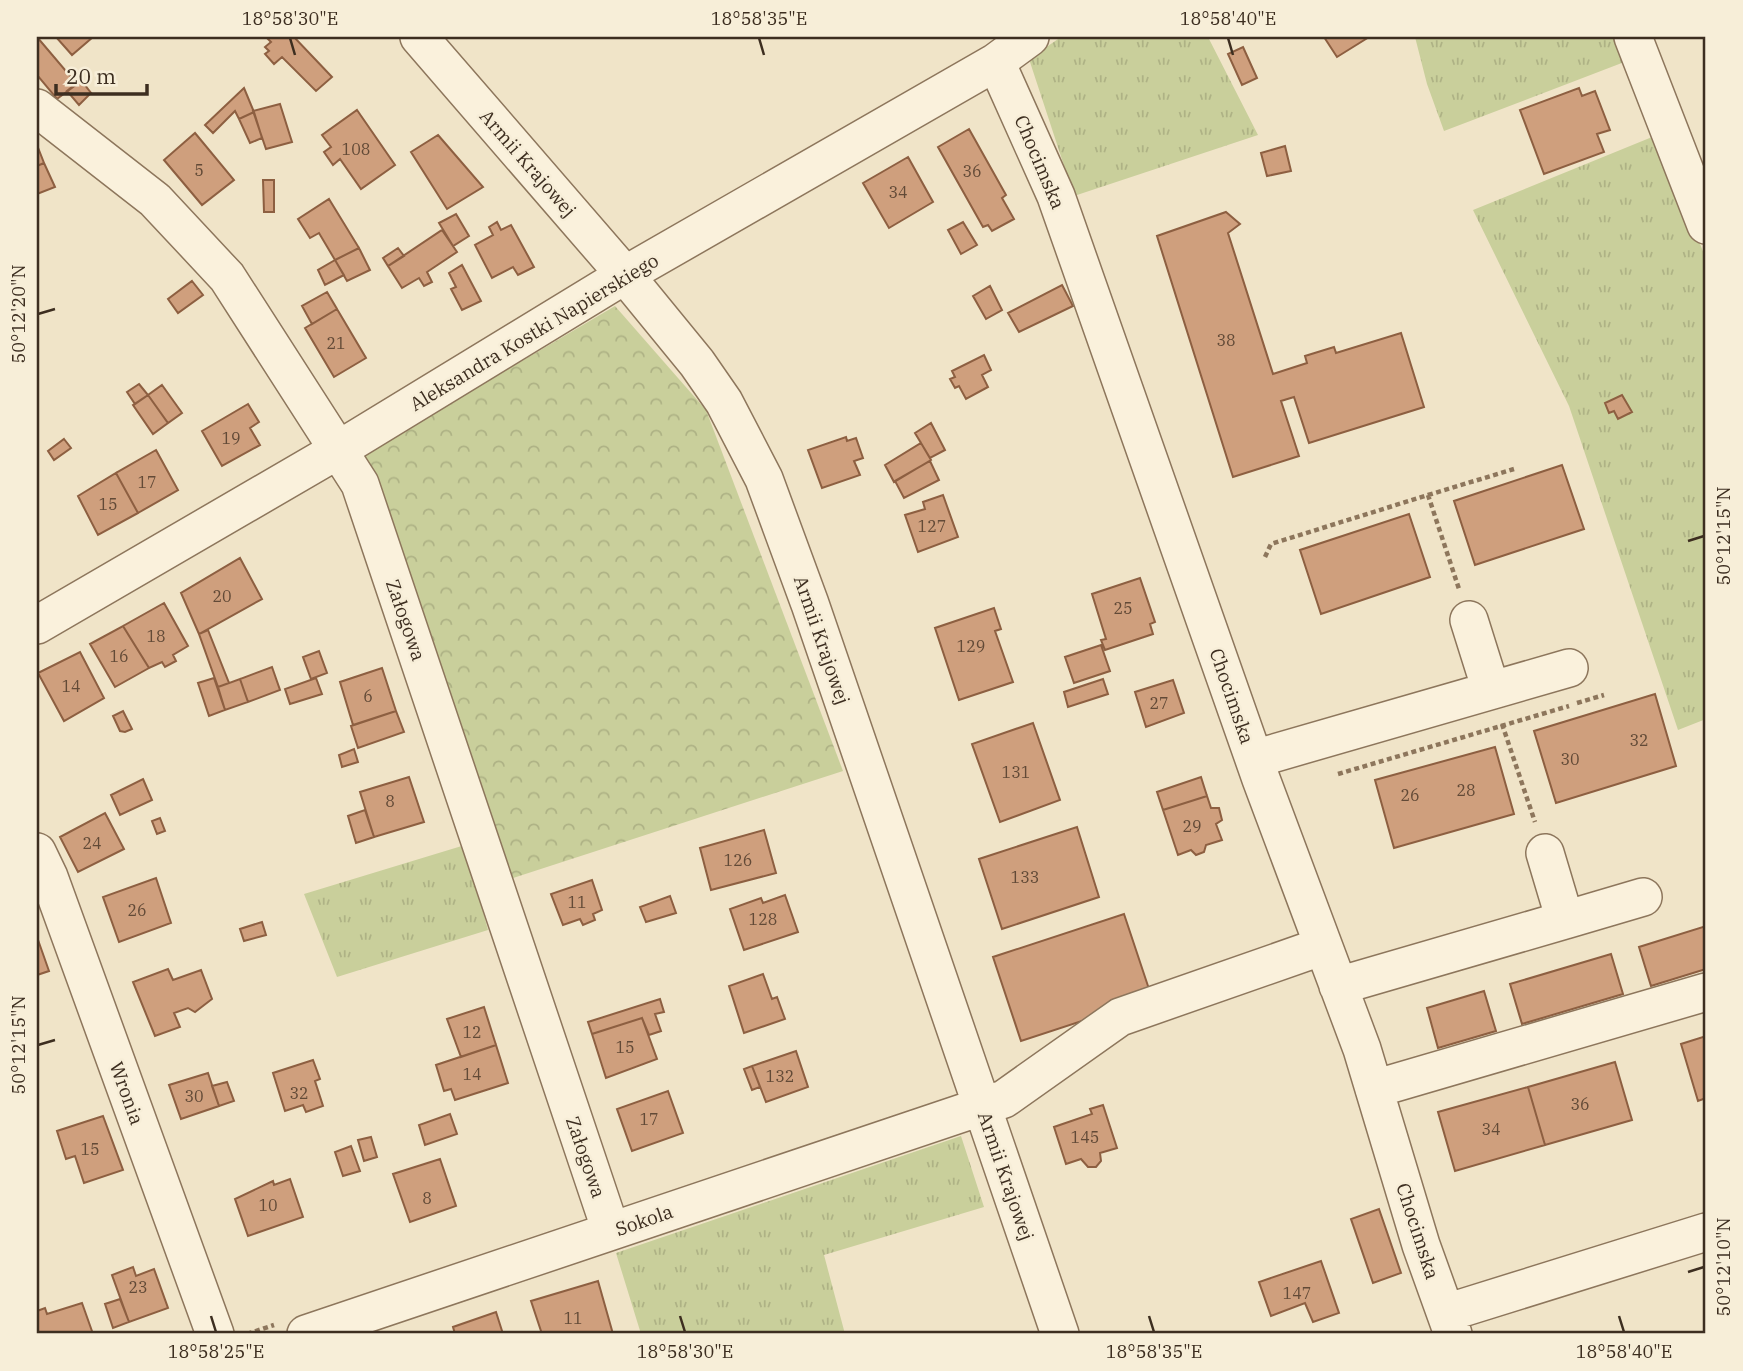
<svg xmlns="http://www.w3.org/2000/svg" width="1743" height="1371" font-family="'IBM Plex Serif',serif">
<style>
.grass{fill:url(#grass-tufts)}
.forest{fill:url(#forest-crowns)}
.building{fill:#cf9f7d;stroke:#8d5f41;stroke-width:2}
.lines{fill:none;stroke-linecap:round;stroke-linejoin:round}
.minor-casing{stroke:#8d765c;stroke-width:40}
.path{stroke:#8d765c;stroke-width:4.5;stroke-dasharray:5 3.5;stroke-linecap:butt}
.minor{stroke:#faf1dc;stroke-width:37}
.ticks{fill:none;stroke:#3d2e20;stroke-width:2.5}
.labels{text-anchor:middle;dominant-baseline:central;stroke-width:5;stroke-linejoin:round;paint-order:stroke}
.number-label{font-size:16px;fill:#624a37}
.street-label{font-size:19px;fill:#3d2e20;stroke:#f7eed8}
.neatline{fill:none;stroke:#3d2e20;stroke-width:2.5}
.ticks-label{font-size:18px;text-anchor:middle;fill:#3d2e20}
</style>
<defs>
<pattern id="grass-tufts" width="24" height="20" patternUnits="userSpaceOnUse" patternTransform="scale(1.75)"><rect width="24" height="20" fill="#c9cf9b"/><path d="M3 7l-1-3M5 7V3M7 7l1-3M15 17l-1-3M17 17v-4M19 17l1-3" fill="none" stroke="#aeb285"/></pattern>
<pattern id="forest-crowns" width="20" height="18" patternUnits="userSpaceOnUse" patternTransform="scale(1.75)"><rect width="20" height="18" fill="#c9cf9b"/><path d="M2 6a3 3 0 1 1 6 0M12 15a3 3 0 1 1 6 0" fill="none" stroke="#aeb285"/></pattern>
</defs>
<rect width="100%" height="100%" fill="#f0e4c8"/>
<path class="grass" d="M1061,37H1208L1258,135L1074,196L1029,59Z
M1415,37H1616L1627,61L1444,131L1427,84Z
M1657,135L1706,259V719L1678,730L1569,406L1473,210Z
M465,845L488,930L337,977L304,894Z
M961,1136L984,1207L824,1255L845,1334H641L616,1253Z"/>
<path class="forest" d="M615,306L706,410L843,771L510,879L358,458Z"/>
<path class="building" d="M37,37L77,84L57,99L37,75Z
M56,37H93L72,55Z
M266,37H294L332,77L316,91L282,57L274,64L265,54L269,51L265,47L271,42Z
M1324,37H1369L1337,57Z
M1243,47L1257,78L1242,85L1228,54Z
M81,80L91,93L79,105L67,91Z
M244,88L254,112L239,119L235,111L213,133L205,125Z
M1579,88L1582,96L1595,91L1610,130L1597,134L1604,152L1544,174L1520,110Z
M280,104L292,142L266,149L253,111Z
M357,110L395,165L361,189L340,159L333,165L324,152L331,147L322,135Z
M254,112L262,138L250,143L239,119Z
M969,129L1006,195L1002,198L1014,219L992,231L988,225L983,227L938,147Z
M195,133L234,180L202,205L164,160Z
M438,135L483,187L447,209L411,152Z
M37,145L44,163L37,166Z
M1285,146L1291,171L1267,176L1261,153Z
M908,157L933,202L889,228L863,183Z
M44,163L55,187L37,194V166Z
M263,180H274V212H264Z
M329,199L359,248L335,260L319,233L310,238L298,219Z
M1226,212L1240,224L1228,233L1273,374L1307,363L1305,356L1334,347L1336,353L1401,333L1424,407L1309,443L1294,397L1281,401L1299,456L1233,477L1157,236Z
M456,214L469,236L453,246L439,223Z
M497,222L501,230L511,225L534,267L518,275L513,267L492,278L475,245L493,235L489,227Z
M963,222L977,245L961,254L948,230Z
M442,230L457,252L427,272L432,282L424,286L419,278L402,288L388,266Z
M359,248L370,270L347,281L335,260Z
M398,248L404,256L388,266L383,258Z
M335,260L344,275L325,285L318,270Z
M462,265L481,301L462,310L451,289L456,287L449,273Z
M192,281L203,295L178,313L168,299Z
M1062,285L1073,306L1019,332L1008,313Z
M990,286L1002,310L986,319L973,296Z
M327,292L337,309L312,324L302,306Z
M337,309L366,358L334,377L305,328Z
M984,355L991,370L982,375L988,387L966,399L959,386L955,388L950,379L955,377L952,371Z
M139,384L148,395L135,404L127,392Z
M162,385L182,413L168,423L148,395Z
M148,395L168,423L153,434L133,405Z
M1622,395L1632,412L1618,419L1614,411L1609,413L1605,403Z
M248,404L259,422L250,428L260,445L222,466L202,431Z
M931,423L945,450L930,458L915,433Z
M846,437L847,441L856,438L863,458L854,461L860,475L822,488L808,450Z
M64,439L71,448L54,460L48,451Z
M921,443L931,460L894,482L885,465Z
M156,450L178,490L138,513L116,473Z
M930,461L939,480L904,498L895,481Z
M1562,465L1584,529L1475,565L1454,501Z
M116,473L138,513L98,535L78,496Z
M943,495L958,537L918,552L905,515L925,509L923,502Z
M1409,514L1430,577L1321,614L1300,550Z
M240,558L262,599L199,634L181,593Z
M1140,578L1155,622L1150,624L1153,634L1105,650L1101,640L1106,639L1092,594Z
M164,603L188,646L173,655L176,661L165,667L162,662L149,668L123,626Z
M994,608L1001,629L995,631L1013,682L959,700L935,628Z
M123,626L149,668L115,687L90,644Z
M208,630L229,683L218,687L199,634Z
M1101,645L1110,671L1074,683L1065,657Z
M319,651L327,673L311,679L303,657Z
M80,652L104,698L64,721L38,673Z
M272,667L280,690L248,702L240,679Z
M382,668L396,711L353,725L340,682Z
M214,678L225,710L209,716L198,683Z
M316,678L322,694L290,704L285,689Z
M240,679L248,702L225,710L218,687Z
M1103,679L1108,694L1068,707L1064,692Z
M1173,680L1184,713L1146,727L1135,692Z
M1655,694L1676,766L1556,803L1534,731Z
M123,711L132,729L125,732L120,731L113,716Z
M396,711L404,732L358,748L351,726Z
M1033,723L1060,800L1000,822L972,744Z
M1495,747L1514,814L1394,848L1375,780Z
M354,749L358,762L342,767L339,755Z
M409,777L424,822L374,837L360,792Z
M1201,777L1207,796L1163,810L1157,792Z
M143,779L152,800L120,815L111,795Z
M1207,796L1211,808H1219L1222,820L1216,824L1222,840L1206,845L1204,852L1196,855L1191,850L1178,855L1163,810Z
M365,810L374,837L356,843L348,816Z
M105,813L124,849L78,872L60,837Z
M160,818L165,831L157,834L152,821Z
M1077,827L1099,897L1002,929L979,859Z
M764,830L776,873L711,890L700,848Z
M156,878L171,923L119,942L103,897Z
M592,880L602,910L593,914L595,920L583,925L580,919L563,925L551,894Z
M785,895L798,932L744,950L730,909L761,898L763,903Z
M670,896L676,913L646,922L640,907Z
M1124,914L1152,998L1021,1041L993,957Z
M262,922L266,935L244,941L240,929Z
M1706,926V969L1651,986L1639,947Z
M37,937L49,971L37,975Z
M1611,954L1623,994L1522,1024L1510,984Z
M168,969L173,980L201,970L212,999L195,1012L188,1008L174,1013L180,1027L155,1036L133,982Z
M763,974L772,999L777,997L785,1019L744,1033L729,986Z
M1484,991L1496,1031L1438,1048L1427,1008Z
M660,999L664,1012L655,1014L661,1031L649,1035L642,1018L592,1034L588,1022Z
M484,1007L496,1045L461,1057L447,1019Z
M642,1018L657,1059L606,1078L592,1034Z
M1706,1036V1098L1698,1101L1681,1044Z
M496,1045L508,1083L455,1100L451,1089L444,1091L436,1065Z
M796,1051L808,1087L766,1102L752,1066Z
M313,1060L320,1079L315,1081L323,1106L306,1112L303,1105L285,1111L273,1073Z
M1615,1062L1632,1120L1545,1145L1528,1087Z
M752,1066L760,1087L752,1090L744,1069Z
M208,1073L219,1106L181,1119L169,1085Z
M227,1082L234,1101L219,1106L212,1086Z
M1528,1087L1545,1145L1455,1171L1438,1112Z
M668,1091L683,1133L632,1151L617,1109Z
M1103,1105L1117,1148L1100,1153L1101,1161L1096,1167H1088L1081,1159L1066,1164L1054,1127L1092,1114L1090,1109Z
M450,1114L457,1134L425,1145L419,1125Z
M103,1116L123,1170L84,1183L75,1156L66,1159L57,1131Z
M371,1137L377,1157L364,1161L358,1140Z
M351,1146L360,1171L343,1176L335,1152Z
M440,1159L456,1206L410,1222L393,1174Z
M290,1179L303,1217L248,1236L235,1199L273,1181L274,1185Z
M1379,1209L1401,1273L1373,1283L1351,1219Z
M1321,1261L1339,1313L1313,1322L1305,1303L1271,1316L1259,1282Z
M133,1267L136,1276L154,1269L168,1308L129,1322L112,1275Z
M598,1281L613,1334H542L531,1301Z
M120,1299L129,1322L113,1328L105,1304Z
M82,1303L93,1334H38L37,1311L45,1308L47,1314Z
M496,1312L503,1334H455L453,1327Z"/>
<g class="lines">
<defs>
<path id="minor" d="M419,37L625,275L697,363L724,402L764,479L810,604L1060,1334
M1633,37L1706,225
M996,62L1056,196L1261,779L1362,1049L1421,1245L1453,1334
M37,108L155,200L227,277L360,484L611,1231
M1469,620L1491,690
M37,625L338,450L625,275L996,62L1030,37
M1254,759L1569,668
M37,852L49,877L215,1334
M1565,920L1643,897
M1338,986L1565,920L1545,853
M1374,1089L1706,992
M1446,1313L1706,1232
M306,1334L1004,1099L1120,1017L1323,946"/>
</defs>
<use href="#minor" class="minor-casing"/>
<path class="path" d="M1428,495L1514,469
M1265,557L1271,544L1428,495L1459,589
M1577,703L1604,695
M1502,724L1535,822
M1338,774L1569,706
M247,1334L274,1325"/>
<use href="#minor" class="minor"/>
</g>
<path class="ticks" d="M290,38L295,55M759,38L764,55M1228,38L1233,55M38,314L55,309M1688,541L1704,536M38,1045L55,1040M1688,1272L1704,1267M211,1316L216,1332M680,1316L685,1332M1149,1316L1154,1332M1619,1316L1624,1332"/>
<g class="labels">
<g class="number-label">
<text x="356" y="149">108</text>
<text x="199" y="170">5</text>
<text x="972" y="171">36</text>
<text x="898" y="192">34</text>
<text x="1226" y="340">38</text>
<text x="336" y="343">21</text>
<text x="231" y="438">19</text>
<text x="147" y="482">17</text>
<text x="108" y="504">15</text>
<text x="932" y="526">127</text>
<text x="222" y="596">20</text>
<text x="1123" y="608">25</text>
<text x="156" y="636">18</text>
<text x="971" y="646">129</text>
<text x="119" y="656">16</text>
<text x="71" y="686">14</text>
<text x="368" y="696">6</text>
<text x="1159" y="703">27</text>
<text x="1639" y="740">32</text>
<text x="1570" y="759">30</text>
<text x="1016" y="772">131</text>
<text x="1466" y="790">28</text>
<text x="1410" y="795">26</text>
<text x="390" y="801">8</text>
<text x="1192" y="826">29</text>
<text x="92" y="843">24</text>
<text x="738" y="860">126</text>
<text x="1025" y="877">133</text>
<text x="577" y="902">11</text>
<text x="137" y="910">26</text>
<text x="763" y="919">128</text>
<text x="472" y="1032">12</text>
<text x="625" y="1047">15</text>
<text x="472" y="1074">14</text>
<text x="780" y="1076">132</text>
<text x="299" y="1093">32</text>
<text x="194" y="1096">30</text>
<text x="1580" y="1104">36</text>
<text x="649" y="1119">17</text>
<text x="1491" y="1129">34</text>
<text x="1085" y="1137">145</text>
<text x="90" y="1149">15</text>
<text x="427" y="1198">8</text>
<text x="268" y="1205">10</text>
<text x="138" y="1287">23</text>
<text x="1297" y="1293">147</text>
<text x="573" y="1318">11</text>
</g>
<g class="street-label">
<text transform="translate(1040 162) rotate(67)">Chocimska</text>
<text transform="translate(528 163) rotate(49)">Armii Krajowej</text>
<text transform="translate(534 332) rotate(-31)">Aleksandra Kostki Napierskiego</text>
<text transform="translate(406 620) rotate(71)">Załogowa</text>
<text transform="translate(822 640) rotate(71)">Armii Krajowej</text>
<text transform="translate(1232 696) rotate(71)">Chocimska</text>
<text transform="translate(127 1093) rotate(70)">Wronia</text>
<text transform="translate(586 1157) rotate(71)">Załogowa</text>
<text transform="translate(1006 1176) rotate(71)">Armii Krajowej</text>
<text transform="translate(644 1220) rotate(-19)">Sokola</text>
<text transform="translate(1418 1231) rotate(72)">Chocimska</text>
</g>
</g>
<rect width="1743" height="1371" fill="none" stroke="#f7eed8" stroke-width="77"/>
<path d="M56 84v10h91v-10" fill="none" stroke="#3d2e20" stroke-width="3.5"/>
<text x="66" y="84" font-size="21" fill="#3d2e20" stroke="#f7eed8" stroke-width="5" paint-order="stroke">20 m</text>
<rect x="38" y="38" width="1666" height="1294" class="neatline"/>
<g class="ticks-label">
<text x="290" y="25">18°58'30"E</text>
<text x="759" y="25">18°58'35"E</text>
<text x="1228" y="25">18°58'40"E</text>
<text transform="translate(19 314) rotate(-90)" y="6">50°12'20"N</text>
<text transform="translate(1724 536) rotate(-90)" y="6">50°12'15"N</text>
<text transform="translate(19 1045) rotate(-90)" y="6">50°12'15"N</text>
<text transform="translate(1724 1267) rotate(-90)" y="6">50°12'10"N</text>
<text x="216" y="1358">18°58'25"E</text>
<text x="685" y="1358">18°58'30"E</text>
<text x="1154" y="1358">18°58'35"E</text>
<text x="1624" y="1358">18°58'40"E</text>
</g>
</svg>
